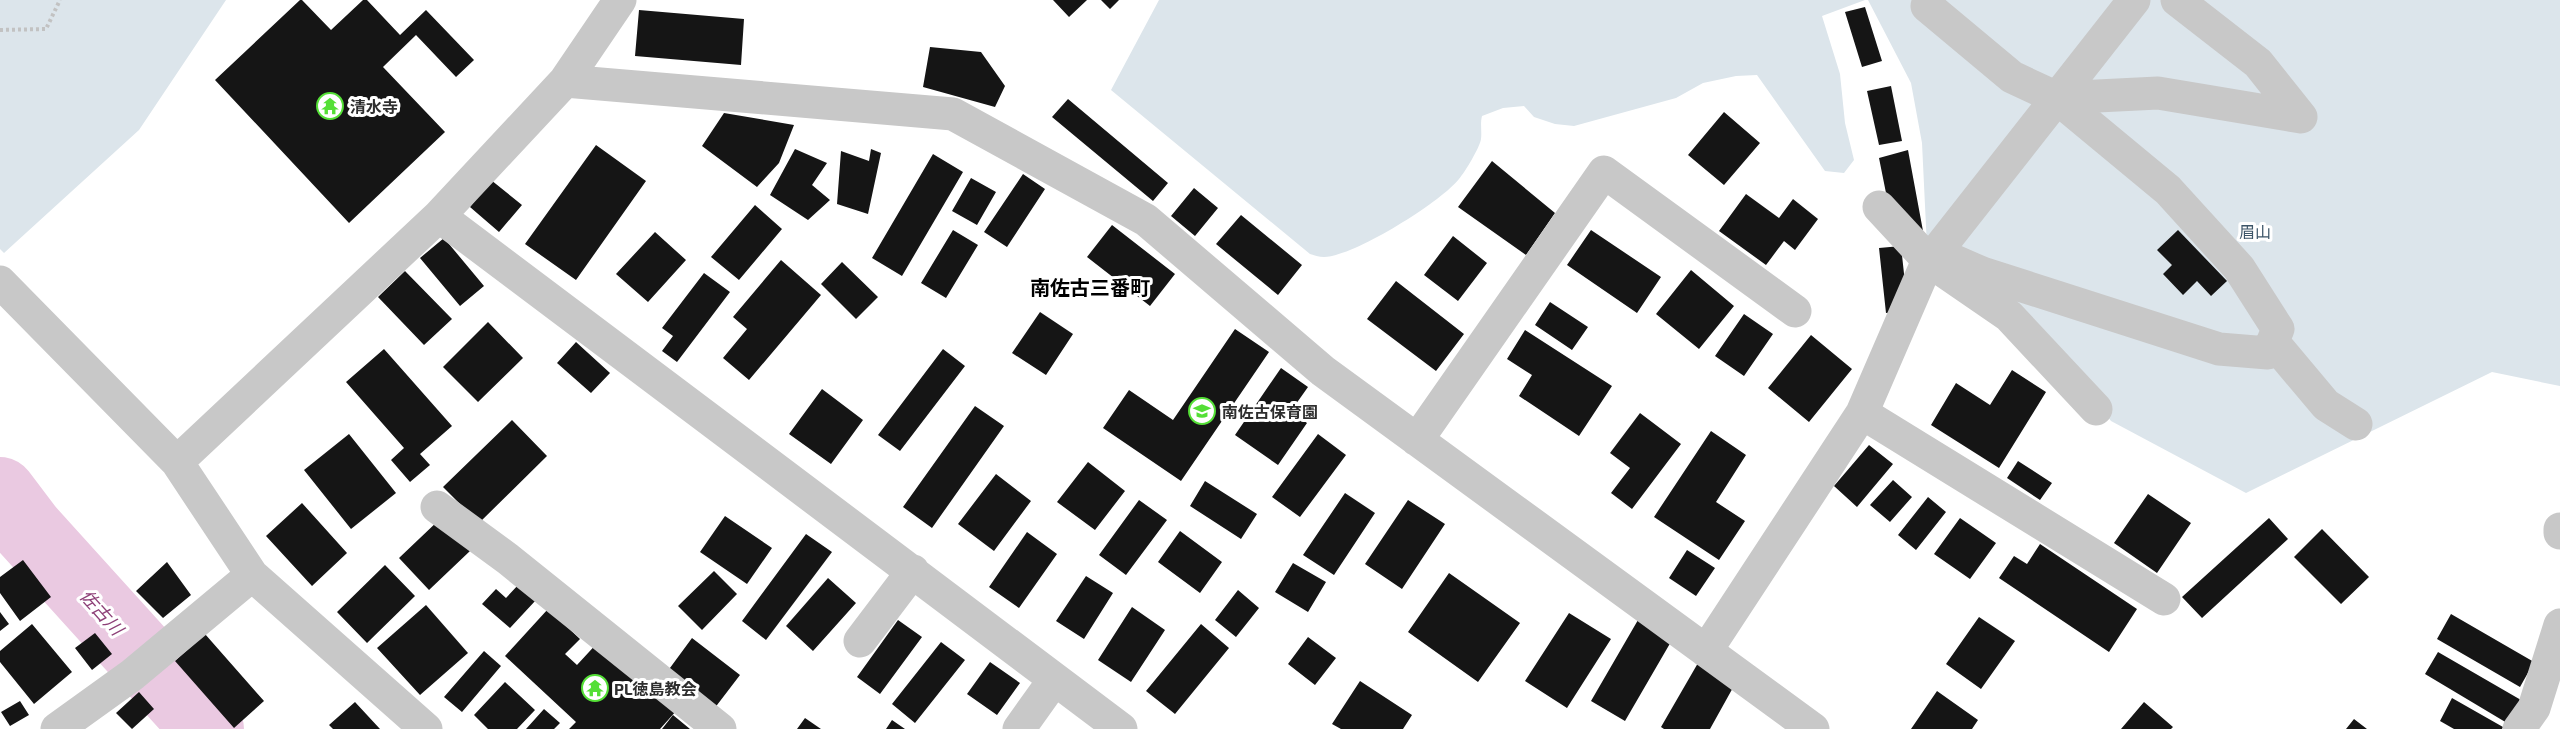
<svg xmlns="http://www.w3.org/2000/svg" width="2560" height="729" font-family="'Exo 2','Noto Sans JP',sans-serif">
<style>
.green{fill:#dce5eb}
.lines{fill:none;stroke-linecap:round;stroke-linejoin:round}
.river{stroke:#eac9e1;stroke-width:72}
.building{fill:#151515}
.path{stroke:#c2c2c2;stroke-width:4;stroke-dasharray:3 3;stroke-linecap:butt}
.minor{stroke:#c8c8c8;stroke-width:33}
.labels{text-anchor:middle;dominant-baseline:central;stroke-width:6;stroke-linejoin:round;paint-order:stroke}
.poi-label{font-size:16px;font-weight:bold;fill:#2e2e2e;stroke:#fff;text-anchor:start}
.park-label{font-size:16px;fill:#3d5568;stroke:#fff}
.water-label{font-size:18px;font-style:italic;fill:#8d3f77;stroke:#fff}
.quarter-label{font-size:20px;font-weight:bold;fill:#000;stroke:#fff}
</style>
<rect width="100%" height="100%" fill="#fff"/>
<path class="green" d="M0,0H226L139,130L4,253L0,249Z
M1159,0H1865L1822,16L1840,74L1845,123L1854,160L1844,173L1825,171L1757,75L1736,76L1703,83L1676,98L1574,126L1555,124L1534,117L1524,106L1503,108L1482,116C1480,124 1482,131 1481,139C1480,147 1465,172 1459,179C1441,202 1353,257 1324,257C1319,257 1314,255 1310,254L1111,90Z
M1868,0H2560V386L2492,372L2246,493L2111,421L2049,343L1927,247L1922,143L1911,83Z"/>
<g class="lines">
<path class="river" d="M0,493L28,530L208,729"/>
</g>
<path class="building" d="M300,0H302L331,30L363,0H367L400,35L426,10L474,60L456,77L416,35L383,67L445,132L349,223L215,80Z
M1053,0H1087L1069,17Z
M1101,0H1119L1110,9Z
M1865,7L1882,61L1862,67L1845,12Z
M639,10L744,19L741,65L635,56Z
M930,47L981,52L1005,86L995,107L923,87Z
M1891,86L1902,141L1879,145L1867,91Z
M1068,99L1168,183L1153,201L1052,117Z
M1724,112L1760,143L1724,185L1688,155Z
M724,113L794,125L779,163L757,187L702,146Z
M596,145L646,181L576,280L525,244Z
M795,149L827,163L812,185L830,200L808,220L770,195Z
M871,149L881,153L868,214L837,204L841,151L869,161Z
M1908,150L1923,231L1887,198L1879,158Z
M933,154L963,172L902,276L872,258Z
M1492,161L1555,213L1526,255L1458,207Z
M1023,174L1045,189L1007,247L984,232Z
M971,178L996,192L977,225L952,211Z
M491,180L522,205L499,232L470,207Z
M1194,188L1218,208L1195,236L1171,216Z
M1746,194L1779,218L1793,199L1818,219L1795,250L1784,241L1766,265L1719,231Z
M755,205L782,229L739,280L711,257Z
M1241,215L1302,265L1278,295L1216,244Z
M1112,225L1175,274L1150,306L1087,257Z
M953,230L978,245L946,298L921,283Z
M1591,230L1661,277L1637,313L1567,265Z
M2178,230L2227,281L2211,296L2197,281L2183,295L2163,274L2172,265L2157,250Z
M655,232L686,260L648,302L616,274Z
M1453,236L1487,263L1458,301L1424,275Z
M444,238L484,286L460,306L420,258Z
M1901,246L1906,292L1899,312L1886,313L1879,248Z
M781,260L821,295L749,380L723,358L747,329L733,317Z
M842,262L878,297L856,319L821,284Z
M1691,270L1734,306L1699,349L1656,314Z
M405,271L452,319L424,345L378,297Z
M704,273L730,292L677,362L662,351L673,336L662,328Z
M1396,281L1464,334L1436,371L1367,319Z
M1550,302L1588,327L1572,350L1535,325Z
M1040,312L1073,334L1046,375L1012,353Z
M1744,314L1773,334L1744,376L1715,356Z
M488,322L523,358L478,402L443,367Z
M1235,329L1269,352L1181,481L1103,428L1129,390L1173,420Z
M1525,330L1612,386L1579,436L1519,396L1532,375L1507,359Z
M1811,335L1852,369L1809,422L1768,388Z
M576,342L610,373L591,393L557,363Z
M384,349L452,426L420,454L430,465L410,482L391,460L404,448L346,382Z
M943,349L965,366L900,451L878,435Z
M1281,368L1308,387L1291,411L1307,423L1278,465L1235,435Z
M2012,370L2046,392L1999,468L1931,425L1956,383L1990,405Z
M822,389L863,420L831,464L789,434Z
M975,406L1004,426L932,528L903,507Z
M1640,413L1681,444L1632,509L1611,493L1630,468L1610,453Z
M512,420L547,456L479,523L443,487Z
M1711,431L1746,455L1716,502L1745,521L1719,560L1654,517Z
M349,434L396,493L351,529L304,470Z
M1318,434L1346,455L1300,517L1272,497Z
M1869,445L1893,464L1857,507L1834,486Z
M2018,461L2052,483L2040,500L2007,478Z
M1088,462L1125,491L1095,530L1057,502Z
M996,474L1031,501L994,551L958,524Z
M1893,480L1912,497L1890,522L1870,505Z
M1205,481L1257,514L1241,539L1190,506Z
M1345,493L1375,513L1334,575L1303,555Z
M2148,494L2191,523L2157,573L2114,543Z
M1928,497L1946,512L1916,550L1898,535Z
M1139,500L1167,520L1126,575L1099,555Z
M1408,500L1445,524L1402,589L1365,564Z
M302,503L347,553L312,586L266,536Z
M725,516L772,548L747,584L700,552Z
M1960,518L1996,543L1970,579L1934,554Z
M2269,518L2288,539L2202,618L2182,597Z
M440,519L470,551L429,590L399,558Z
M2322,529L2369,577L2341,604L2294,557Z
M1180,531L1222,562L1200,593L1158,562Z
M1027,532L1057,554L1019,608L989,587Z
M806,534L832,552L766,640L742,621Z
M2040,544L2137,609L2109,652L1999,578L2014,556L2027,564Z
M1687,550L1715,568L1696,596L1669,578Z
M23,560L51,597L20,621L0,593V577Z
M167,562L191,595L163,618L136,591Z
M1293,563L1326,582L1308,612L1275,592Z
M385,565L415,596L367,643L337,612Z
M714,571L737,594L702,630L678,606Z
M1449,573L1520,623L1478,682L1408,632Z
M1086,576L1113,593L1084,639L1056,621Z
M828,578L856,603L813,651L786,626Z
M519,584L536,600L510,628L482,604L496,589L506,598Z
M1238,590L1259,608L1236,637L1215,620Z
M426,605L468,653L420,695L377,648Z
M1132,607L1165,630L1131,682L1098,660Z
M548,609L580,639L565,654L577,665L600,640L677,710L660,729H569L576,722L505,656Z
M0,612L9,624L0,631Z
M1569,613L1611,639L1567,708L1525,681Z
M2451,614L2534,662L2520,687L2437,639Z
M1979,617L2015,641L1981,689L1946,664Z
M898,620L922,637L880,694L857,677Z
M1638,620L1672,640L1625,721L1591,701Z
M32,624L72,672L34,704L0,662V651Z
M1201,624L1229,648L1175,714L1146,691Z
M95,633L112,654L92,670L75,648Z
M205,634L264,701L234,728L175,661Z
M1308,637L1336,658L1315,685L1288,664Z
M692,638L740,675L714,709L667,672Z
M941,642L965,660L915,723L892,704Z
M484,651L501,666L462,712L444,697Z
M2438,652L2521,700L2507,723L2425,674Z
M990,662L1020,683L997,715L967,694Z
M1698,663L1735,684L1710,729H1664L1661,727Z
M1360,681L1412,715L1403,729H1341L1332,724Z
M505,682L535,710L517,729H488L474,715Z
M1937,691L1978,720L1972,729H1911Z
M139,692L154,709L132,729L116,713Z
M2452,698L2503,727L2502,729H2454L2440,721Z
M20,701L29,715L10,726L1,712Z
M355,702L380,729H333L329,725Z
M2144,702L2173,727L2171,729H2121Z
M544,709L560,723L554,729H526Z
M673,715L690,729H662Z
M805,718L821,729H797Z
M2354,719L2367,729H2346Z
M892,720L905,729H886Z"/>
<g class="lines">
<path class="path" d="M0,30L46,29L60,0"/>
<path class="minor" d="M1927,6L2012,77L2057,98L2168,190L2239,268L2278,329L2268,353L2219,349L1982,273L1936,253
M565,81L620,0
M2057,98L2158,93L2301,117L2258,63L2177,0
M1879,207L1929,261L2009,316L2096,409
M439,216L1121,729
M0,282L177,462L252,575L426,729
M2273,342L2326,405L2356,424
M1862,413L2164,599
M1417,440L1604,172L1795,311
M177,462L439,216L565,81L953,114L1146,220L1323,371L1813,729
M437,507L508,559L720,729
M2560,529V533
M860,641L913,571
M1706,651L1862,413L1926,265L2134,0
M57,729L132,675L252,575
M1019,729L1054,680
M2519,729L2534,708L2560,625"/>
</g>
<defs>
<symbol id="temple-ring" viewBox="-11 -11 22 22"><circle r="9.5" fill="#fff" stroke="#54df36" stroke-width="1.5"/><path d="M0-6L5-2H3V0L6.5 2.5H4V6H1.5V3h-3V6H-4V2.5H-6.5L-3 0V-2H-5Z" fill="#54df36"/></symbol>
<symbol id="school-ring" viewBox="-11 -11 22 22"><circle r="9.5" fill="#fff" stroke="#54df36" stroke-width="1.5"/><path d="M0-5L7-2L0 1L-7-2ZM-4 1L0 2.5L4 1V4Q0 6-4 4Z" fill="#54df36"/></symbol>
</defs>
<g fill-rule="evenodd">
<use href="#temple-ring" x="315" y="91" width="30" height="30"/>
<use href="#school-ring" x="1187" y="396" width="30" height="30"/>
<use href="#temple-ring" x="580" y="673" width="30" height="30"/>
</g>
<g class="labels">
<g class="poi-label">
<text x="350" y="106">清水寺</text>
<text x="1222" y="411">南佐古保育園</text>
<text x="614" y="688">PL徳島教会</text>
</g>
<g class="park-label">
<text x="2255" y="231">眉山</text>
</g>
<g class="water-label">
<text transform="translate(102 612) rotate(48)">佐古川</text>
</g>
<g class="quarter-label">
<text x="1090" y="287">南佐古三番町</text>
</g>
</g>
</svg>
